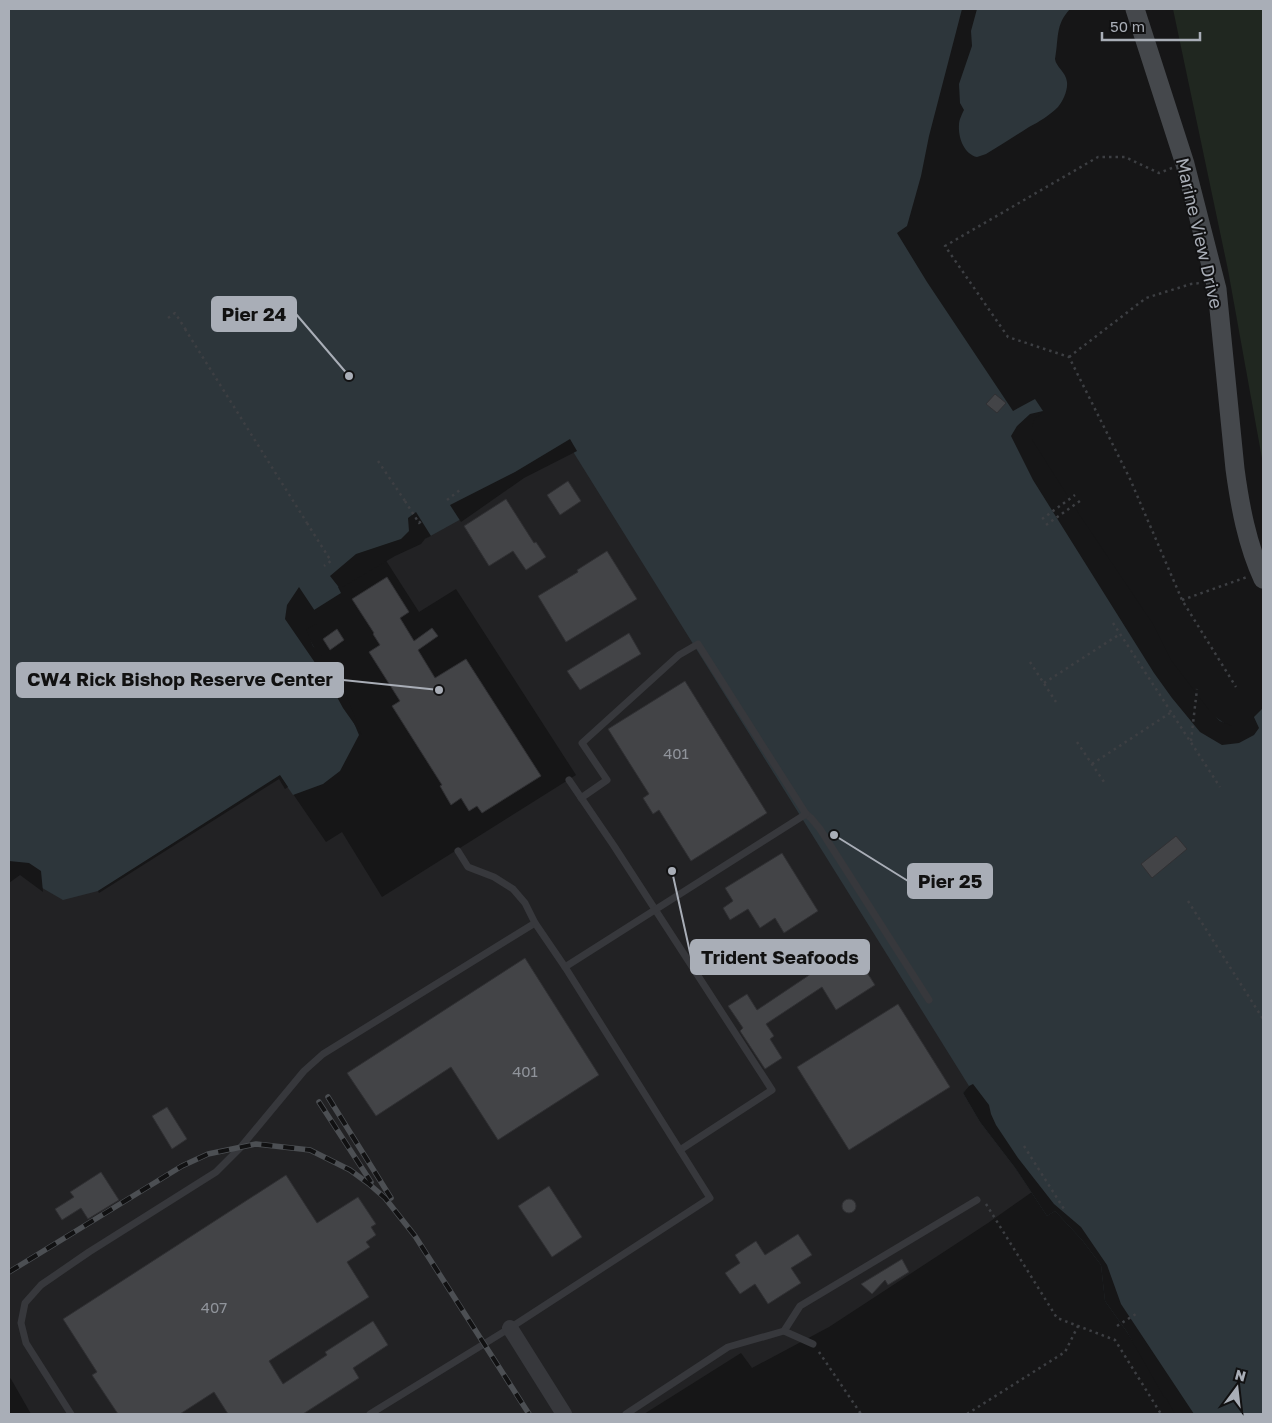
<svg xmlns="http://www.w3.org/2000/svg" width="1272" height="1423" font-family="'Golos Text',sans-serif">
<style>
.built{fill:#222224}
.green{fill:#202720}
.water{fill:#2d363b}
.pier{fill:#161617}
.building{fill:#434447;stroke:#303033}
.lines{fill:none;stroke-linecap:round;stroke-linejoin:round}
.path{stroke:#3d3f43;stroke-width:2.5;stroke-dasharray:2.5 4;stroke-linecap:butt}
.service{stroke:#37383c;stroke-width:7}
.tertiary{stroke:#37383c;stroke-width:16}
.secondary{stroke:#45484c;stroke-width:19}
.rail-casing{stroke:#4c4f53;stroke-width:5.5}
.rail{stroke:#111112;stroke-width:4;stroke-dasharray:11;stroke-linecap:butt}
.labels{text-anchor:middle;dominant-baseline:central;stroke-width:4;stroke-linejoin:round;paint-order:stroke}
.number-label{font-size:15px;fill:#90949b}
.street-label{font-size:18px;fill:#a9aeb7;stroke:#111112}
.leader{fill:none;stroke:#a9aeb7;stroke-width:2}
.callout-dot{fill:#a9aeb7;stroke:#111112;stroke-width:2}
.callout{fill:#a9aeb7;stroke:#a9aeb7;stroke-width:2}
.callout-label{font-size:19px;text-anchor:middle;font-weight:bold;fill:#111}
</style>
<rect width="100%" height="100%" fill="#161617"/>
<path class="built" d="M 572,450 L 711,603 L 1016,1169 L 1032,1192 L 988,1223 L 829,1327 L 752,1368 L 741,1353 L 644,1414 L 29,1414 L 9,1380 L 9,880 L 20,872 L 280,775 L 326,842 L 342,832 L 382,897 L 576,775 L 456,589 L 419,612 L 385,559 L 523,476 Z"/>
<path class="green" d="M 1173,9 L 1263,9 L 1263,464 L 1228,270 Z"/>
<g class="water">
<path d="M 9,9 L 962,9 L 929,136 L 921,176 L 907,226 L 897,233 L 927,282 L 1013,411 L 1035,399 L 1043,411 L 1033,417 L 1029,439 L 1169,662 L 1207,711 L 1231,728 L 1243,728 L 1263,708 L 1263,1414 L 1178,1414 L 1127,1332 L 1105,1301 L 1101,1265 L 1082,1240 L 1055,1211 L 1047,1216 L 1016,1169 L 980,1122 L 963,1093 L 969,1086 L 572,450 L 523,476 L 463,518 L 425,539 L 394,554 L 338,587 L 341,593 L 314,610 L 315,623 L 303,627 L 351,716 L 359,735 L 340,771 L 323,784 L 293,795 L 280,776 L 98,891 L 63,900 L 44,889 L 20,872 L 9,880 Z"/>
<path d="M 977,9 L 1070,9 C 1055,25 1059,38 1055,59 C 1056,67 1066,72 1067,82 C 1068,90 1063,101 1058,107 C 1050,115 1039,122 1029,127 C 1015,136 1001,145 986,154 L 977,157 C 964,154 958,137 959,125 C 959,120 962,114 964,110 L 960,103 L 959,84 L 972,46 L 971,31 Z"/>
</g>
<g class="pier">
<path d="M 1043,411 L 1040,415 L 1035,418 L 1031,429 L 1031,438 L 1081,517 L 1153,624 L 1171,660 L 1209,710 L 1220,721 L 1232,726 L 1242,726 L 1253,715 L 1259,728 L 1254,735 L 1239,743 L 1222,745 L 1200,732 L 1172,698 L 1154,673 L 1033,480 L 1011,436 L 1017,426 L 1030,414 Z"/>
<path d="M 570,439 L 577,451 L 524,478 L 461,522 L 450,505 L 515,472 Z"/>
<path d="M 416,512 L 431,536 L 425,539 L 421,544 L 395,556 L 341,588 L 341,590 L 330,576 L 356,554 L 401,539 L 409,531 L 408,518 Z"/>
<path d="M 299,587 L 317,614 L 317,624 L 306,629 L 313,646 L 338,674 L 362,735 L 343,708 L 331,686 L 285,619 L 287,605 Z"/>
<path d="M 280,775 L 288,787 L 285,789 L 279,779 L 99,893 L 98,891 Z"/>
<path d="M 9,861 L 29,863 L 41,871 L 43,892 L 20,875 L 9,883 Z"/>
<path d="M 973,1084 L 989,1105 L 991,1114 L 996,1125 L 1018,1158 L 1054,1204 L 1081,1227 L 1107,1265 L 1121,1304 L 1194,1414 L 1175,1414 L 1166,1398 L 1164,1397 L 1127,1332 L 1105,1301 L 1101,1265 L 1082,1240 L 1055,1211 L 1047,1216 L 1016,1169 L 980,1122 L 963,1093 L 969,1086 Z"/>
<path d="M 9,1377 L 11,1379 L 31,1414 L 9,1414 Z"/>
</g>
<g class="building">
<path d="M 995,394 L 1006,403 L 997,413 L 986,404 Z"/>
<path d="M 568,481 L 581,501 L 560,515 L 547,495 Z"/>
<path d="M 506,499 L 534,543 L 536,542 L 546,557 L 526,570 L 513,551 L 489,566 L 464,526 Z"/>
<path d="M 607,551 L 637,599 L 566,642 L 538,596 L 578,572 L 577,570 Z"/>
<path d="M 387,577 L 409,612 L 400,618 L 414,641 L 432,628 L 438,636 L 418,650 L 435,678 L 466,659 L 541,776 L 482,813 L 477,806 L 469,811 L 461,798 L 451,805 L 440,786 L 442,785 L 392,706 L 400,701 L 369,652 L 380,645 L 373,634 L 374,633 L 352,599 Z"/>
<path d="M 337,629 L 344,640 L 330,650 L 323,639 Z"/>
<path d="M 629,633 L 641,654 L 580,690 L 567,671 Z"/>
<path d="M 685,681 L 767,813 L 691,861 L 659,810 L 653,814 L 643,798 L 649,794 L 608,729 Z"/>
<path d="M 1176,836 L 1187,849 L 1152,878 L 1141,864 Z"/>
<path d="M 782,853 L 818,911 L 784,933 L 775,918 L 760,928 L 748,909 L 730,920 L 723,908 L 733,901 L 725,888 Z"/>
<path d="M 851,947 L 875,985 L 836,1010 L 822,987 L 766,1024 L 774,1036 L 770,1039 L 782,1058 L 765,1069 L 740,1031 L 743,1028 L 728,1006 L 747,994 L 757,1010 Z"/>
<path d="M 525,958 L 599,1075 L 498,1140 L 451,1067 L 376,1116 L 347,1073 Z"/>
<path d="M 898,1004 L 950,1087 L 849,1150 L 797,1067 Z"/>
<path d="M 167,1107 L 187,1139 L 172,1149 L 152,1116 Z"/>
<path d="M 101,1172 L 119,1200 L 88,1219 L 81,1208 L 62,1220 L 55,1209 L 74,1197 L 70,1192 Z"/>
<path d="M 286,1175 L 317,1223 L 358,1197 L 376,1224 L 371,1227 L 376,1235 L 366,1242 L 370,1247 L 347,1262 L 369,1297 L 269,1361 L 283,1384 L 327,1355 L 325,1352 L 373,1321 L 388,1345 L 353,1368 L 359,1378 L 303,1414 L 228,1414 L 214,1392 L 180,1414 L 118,1414 L 92,1375 L 97,1372 L 63,1319 Z"/>
<path d="M 549,1186 L 582,1237 L 552,1257 L 518,1206 Z"/>
<circle cx="849" cy="1206" r="7"/>
<path d="M 798,1234 L 812,1255 L 791,1268 L 801,1283 L 768,1304 L 755,1284 L 740,1294 L 725,1273 L 740,1263 L 735,1255 L 756,1241 L 765,1255 Z"/>
<path d="M 902,1259 L 909,1272 L 888,1285 L 885,1280 L 872,1294 L 861,1284 Z"/>
</g>
<g class="lines">
<g class="path">
<path d="M 1172,168 L 1159,173 L 1125,157 L 1098,157 L 945,246 L 1008,337 L 1069,357 L 1130,479 L 1182,600 L 1236,687"/>
<path d="M 168,318 L 175,313 L 186,330"/>
<path d="M 185,329 L 307,523"/>
<path d="M 1069,357 L 1146,298 L 1191,284 L 1200,283"/>
<path d="M 378,461 L 405,501"/>
<path d="M 447,500 L 461,489"/>
<path d="M 405,501 L 419,523 L 421,521"/>
<path d="M 1042,519 L 1075,495"/>
<path d="M 307,523 L 331,561 L 324,566"/>
<path d="M 1046,525 L 1080,501"/>
<path d="M 1182,600 L 1247,577"/>
<path d="M 1113,623 L 1220,787"/>
<path d="M 1030,662 L 1056,702"/>
<path d="M 1044,683 L 1120,634"/>
<path d="M 1191,741 L 1197,689"/>
<path d="M 1077,742 L 1104,782"/>
<path d="M 1092,764 L 1170,713"/>
<path d="M 1188,901 L 1263,1019"/>
<path d="M 1024,1146 L 1064,1209"/>
<path d="M 986,1204 L 1057,1318 L 1115,1340 L 1161,1414"/>
<path d="M 1117,1326 L 1139,1312"/>
<path d="M 819,1352 L 861,1414"/>
<path d="M 967,1414 L 1065,1352 L 1078,1326"/>
</g>
<g class="service">
<path d="M 569,780 L 614,846 L 772,1090 L 680,1150"/>
<path d="M 806,814 L 811,818 L 820,829 L 929,1000"/>
<path d="M 565,967 L 806,814 L 698,644 L 679,655 L 582,743 L 607,780 L 581,798"/>
<path d="M 784,1331 L 800,1306 L 977,1200"/>
<path d="M 71,1414 L 26,1343 L 21,1323 L 25,1303 L 41,1285 L 89,1252 L 216,1172 L 240,1148 L 304,1071 L 323,1054 L 535,923"/>
<path d="M 370,1414 L 510,1328 L 710,1198 L 565,967 L 535,923 L 525,903 L 513,889 L 494,877 L 468,867 L 458,851"/>
<path d="M 626,1414 L 728,1347 L 784,1331 L 813,1344"/>
</g>
<path class="tertiary" d="M 510,1328 L 564,1414"/>
<path class="secondary" d="M 1135,9 L 1185,164 L 1217,289 L 1235,469 C 1240,506 1247,544 1263,579"/>
<defs>
<g id="rail">
<path d="M 328,1097 L 391,1198"/>
<path d="M 319,1102 L 371,1182"/>
<path d="M 9,1272 L 182,1166 L 208,1154 L 256,1144 L 310,1150 L 350,1170 L 369,1184 L 385,1198 L 415,1236 L 529,1414"/>
</g>
</defs>
<use href="#rail" class="rail-casing"/>
<use href="#rail" class="rail"/>
</g>
<g class="labels">
<g class="number-label">
<text x="676" y="753">401</text>
<text x="525" y="1071">401</text>
<text x="214" y="1307">407</text>
</g>
<g class="street-label">
<text transform="translate(1200 233) rotate(77)">Marine View Drive</text>
</g>
</g>
<path class="leader" d="M349 376L296 314M439 690L343 680M834 835L908 881M672 871L691 957"/>
<g class="callout-dot">
<circle cx="349" cy="376" r="5"/>
<circle cx="439" cy="690" r="5"/>
<circle cx="834" cy="835" r="5"/>
<circle cx="672" cy="871" r="5"/>
</g>
<g class="callout">
<rect x="212" y="297" width="84" height="34" rx="5"/>
<rect x="17" y="663" width="326" height="34" rx="5"/>
<rect x="908" y="864" width="84" height="34" rx="5"/>
<rect x="691" y="940" width="178" height="34" rx="5"/>
</g>
<g class="callout-label">
<text x="254" y="321">Pier 24</text>
<text x="180" y="686">CW4 Rick Bishop Reserve Center</text>
<text x="950" y="888">Pier 25</text>
<text x="780" y="964">Trident Seafoods</text>
</g>
<rect width="1272" height="1423" fill="none" stroke="#a9aeb7" stroke-width="20"/>
<g transform="translate(1237 1388) rotate(15)" stroke="#111112" stroke-width="4" paint-order="stroke">
<path d="M0-4L9 19L0 12L-9 19Z" fill="#a9aeb7"/>
<text y="-8" font-size="14" font-weight="bold" text-anchor="middle" fill="#a9aeb7">N</text>
</g>
<path d="M1102 32v8h98v-8" fill="none" stroke="#a9aeb7" stroke-width="2.5"/>
<text x="1110" y="32" font-size="15" fill="#a9aeb7" stroke="#111112" stroke-width="4" paint-order="stroke">50 m</text>
</svg>
